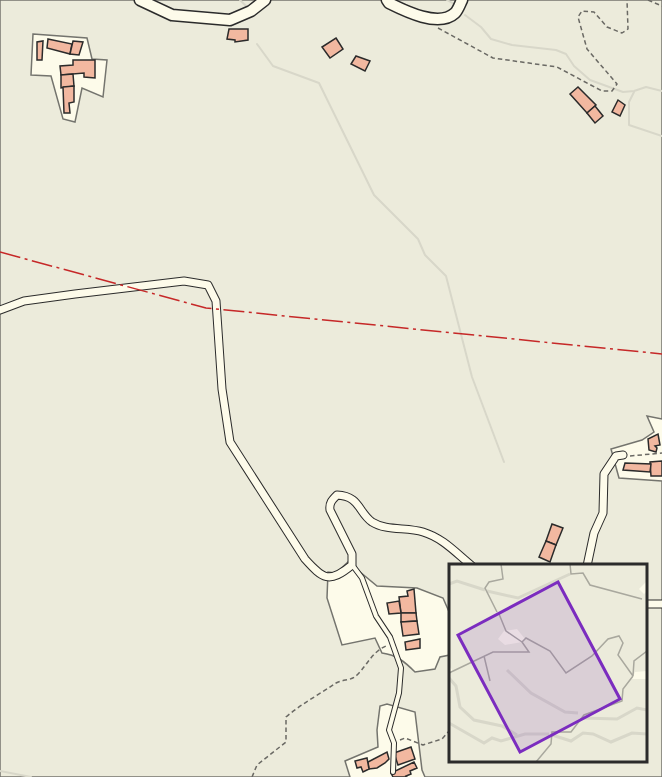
<svg xmlns="http://www.w3.org/2000/svg" width="662" height="777" font-family="'Noto Sans',sans-serif">
<style>
.green{fill:#ecebdb;stroke:#74746e;stroke-width:1.5;fill-rule:evenodd}
.lines{fill:none;stroke-linecap:round;stroke-linejoin:round}
.stream{stroke:#d8d7c9;stroke-width:2}
.building{fill:#f2b8a0;stroke:#2b2b2b;stroke-width:1.5}
.lane-casing{stroke:#2b2b2b;stroke-width:6}
.street-casing{stroke:#2b2b2b;stroke-width:9}
.secondary-casing{stroke:#2b2b2b;stroke-width:13}
.path{stroke:#6a6964;stroke-width:1.5;stroke-dasharray:4.5 3;stroke-linecap:butt}
.lane{stroke:#fdfbea;stroke-width:4}
.street{stroke:#fdfbea;stroke-width:7}
.secondary{stroke:#fdfbea;stroke-width:10}
.power{stroke:#c62828;stroke-width:1.5;stroke-dasharray:21 4.5 3 4.5;stroke-linecap:butt}
.inset-river{fill:none;stroke:#d8d7c9;stroke-width:3}
.inset-road{fill:none;stroke:#a9a89e;stroke-width:1.5}
.view{fill:#7b2cbf;fill-opacity:0.15;stroke:#7b2cbf;stroke-width:3}
.inset-edge{fill:none;stroke:#2b2b2b;stroke-width:3}
</style>
<rect width="100%" height="100%" fill="#fdfbea"/>
<path class="green" d="M 0,0 L 662,0 L 662,419 L 647,416 L 654,432 L 642,440 L 611,449 L 619,478 L 662,481 L 662,777 L 425,777 L 422,770 L 415,712 L 387,704 L 380,706 L 377,730 L 378,747 L 345,761 L 350,777 L 0,777 ZM 33,34 L 87,38 L 92,59 L 107,60 L 103,97 L 82,88 L 75,122 L 63,119 L 51,76 L 31,75 ZM 348,562 L 377,586 L 417,588 L 443,598 L 450,614 L 450,566 L 646,566 L 646,760 L 450,760 L 450,655 L 440,657 L 435,669 L 415,672 C 405,662 397,655 382,653 L 375,638 L 342,645 L 327,598 L 328,572 L 336,573 Z"/>
<g class="lines">
<g class="stream">
<path d="M 240,0 L 248,8"/>
<path d="M 447,0 L 454,4"/>
<path d="M 465,15 L 481,27 L 491,39 L 512,45 L 556,50 L 566,54 L 574,66 L 590,80 L 623,92 L 634,91 L 646,87 L 662,91"/>
<path d="M 257,44 L 273,66 L 319,83 L 374,195 L 418,239 L 425,255 L 446,276 L 472,377 L 504,462"/>
<path d="M 634,92 L 629,102 L 629,125 L 662,136"/>
<path d="M 0,771 L 31,777"/>
</g>
</g>
<g class="building">
<path d="M 229,29 L 248,29 L 248,40 L 235,42 L 235,40 L 227,39 Z"/>
<path d="M 336,38 L 343,49 L 330,58 L 322,47 Z"/>
<path d="M 48,39 L 72,44 L 70,54 L 47,48 Z"/>
<path d="M 43,41 L 42,60 L 37,60 L 37,42 Z"/>
<path d="M 73,41 L 83,42 L 79,55 L 70,54 Z"/>
<path d="M 356,56 L 370,61 L 365,71 L 351,64 Z"/>
<path d="M 73,60 L 95,60 L 95,78 L 84,77 L 84,73 L 61,75 L 60,66 L 73,65 Z"/>
<path d="M 73,74 L 74,86 L 61,88 L 61,75 Z"/>
<path d="M 74,86 L 74,102 L 69,103 L 70,113 L 64,113 L 63,87 Z"/>
<path d="M 578,87 L 596,105 L 587,113 L 570,94 Z"/>
<path d="M 618,100 L 625,105 L 620,116 L 612,112 Z"/>
<path d="M 595,106 L 603,116 L 595,123 L 587,113 Z"/>
<path d="M 658,434 L 660,445 L 655,446 L 657,448 L 656,452 L 649,450 L 648,439 Z"/>
<path d="M 662,461 L 662,476 L 651,476 L 650,462 Z"/>
<path d="M 625,463 L 651,464 L 650,472 L 623,470 Z"/>
<path d="M 552,524 L 563,528 L 556,545 L 546,541 Z"/>
<path d="M 546,541 L 556,545 L 550,562 L 539,557 Z"/>
<path d="M 414,589 L 416,613 L 401,613 L 399,597 L 408,596 L 407,591 Z"/>
<path d="M 399,601 L 401,613 L 389,614 L 387,603 Z"/>
<path d="M 401,613 L 416,613 L 417,621 L 401,622 Z"/>
<path d="M 417,621 L 419,634 L 403,636 L 401,622 Z"/>
<path d="M 420,639 L 420,648 L 406,650 L 405,642 Z"/>
<path d="M 411,747 L 415,759 L 398,765 L 394,753 Z"/>
<path d="M 387,752 L 389,759 L 385,763 L 377,768 L 369,769 L 368,762 Z"/>
<path d="M 367,758 L 369,769 L 363,772 L 361,767 L 357,768 L 355,761 Z"/>
<path d="M 414,762 L 417,768 L 410,771 L 411,774 L 406,776 L 407,777 L 393,777 L 391,773 Z"/>
</g>
<g class="lines">
<defs>
<path id="lane" d="M 353,566 L 362,578 L 376,616 L 390,637 L 401,668 L 399,693 L 389,730 L 394,743 L 393,772"/>
<g id="street">
<path d="M 0,310 L 24,301 L 75,294 L 184,281 L 208,285 L 216,301 L 222,389 L 230,442 L 305,559 C 323,579 329,584 352,565 L 352,554 L 330,510 C 329,503 332,500 337,495 C 360,496 358,512 372,522 C 386,531 407,527 423,532 C 443,538 456,553 472,566"/>
<path d="M 587,566 L 594,533 L 603,513 L 604,474 L 616,456 L 623,455"/>
<path d="M 646,604 L 662,604"/>
</g>
<g id="secondary">
<path d="M 140,0 L 172,15 L 230,20 L 251,11 L 265,0"/>
<path d="M 387,0 L 389,3 C 405,11 439,28 455,13 C 458,10 460,4 462,0"/>
</g>
</defs>
<use href="#lane" class="lane-casing"/>
<use href="#street" class="street-casing"/>
<use href="#secondary" class="secondary-casing"/>
<g class="path">
<path d="M 648,0 L 662,6"/>
<path d="M 438,28 L 493,58 L 557,67 L 602,91 L 612,91 L 617,84 L 587,49 L 578,17 L 582,11 L 594,12 L 607,27 L 622,33 L 628,29 L 627,0"/>
<path d="M 630,456 L 662,453"/>
<path d="M 400,740 L 405,738 L 423,745 L 442,739 L 450,730"/>
<path d="M 252,777 L 257,765 L 286,742 L 286,717 C 301,704 320,694 336,683 C 343,679 352,681 357,675 C 368,664 372,652 386,646"/>
</g>
<use href="#lane" class="lane"/>
<use href="#street" class="street"/>
<use href="#secondary" class="secondary"/>
<path class="power" d="M 0,252 L 206,308 L 662,354"/>
</g>
<g transform="translate(449 564)">
<rect width="198" height="198" fill="#fdfbea"/>
<path d="M 0,0 L 198,0 L 198,17 L 190,25 L 195,30 L 198,27 L 198,107 L 186,108 L 183,115 L 198,115 L 198,198 L 0,198 L 0,109 L 5,108 L 0,102 ZM 68,65 L 76,75 L 73,78 L 56,81 L 49,75 L 55,67 Z" fill="#ecebdb" fill-rule="evenodd"/>
<path class="inset-river" d="M 0,20 L 8,17 L 36,26M 38,27 L 69,34 L 121,10M 58,106 L 82,129 L 116,148 L 129,149M 0,114 L 7,122 L 11,143 L 25,156 L 53,162 L 68,171M 134,154 L 168,155 L 188,144 L 198,146M 0,159 L 35,179 L 43,174 L 52,177 L 76,170 L 100,170M 103,171 L 122,177 L 134,169 L 144,170 L 162,178 L 183,169 L 198,170"/>
<path class="inset-road" d="M 121,0 L 122,10 L 134,9 L 141,21 L 193,35M 48,48 L 36,24 L 40,18 L 54,15 L 52,0M 50,50 L 57,67 L 73,78M 35,92 L 41,117M 0,109 L 44,88 L 80,88 L 73,78 L 77,74 L 101,87 L 117,109 L 143,92 L 159,75 L 170,72 L 174,79 L 169,91 L 184,112M 184,112 L 185,97 L 198,87M 87,198 L 102,180 L 103,168 L 122,168 L 135,151 L 173,137 L 174,125 L 184,112"/>
<path class="view" d="M 109,18 L 171,135 L 71,188 L 9,71 Z"/>
<rect width="198" height="198" class="inset-edge"/>
</g>
</svg>
